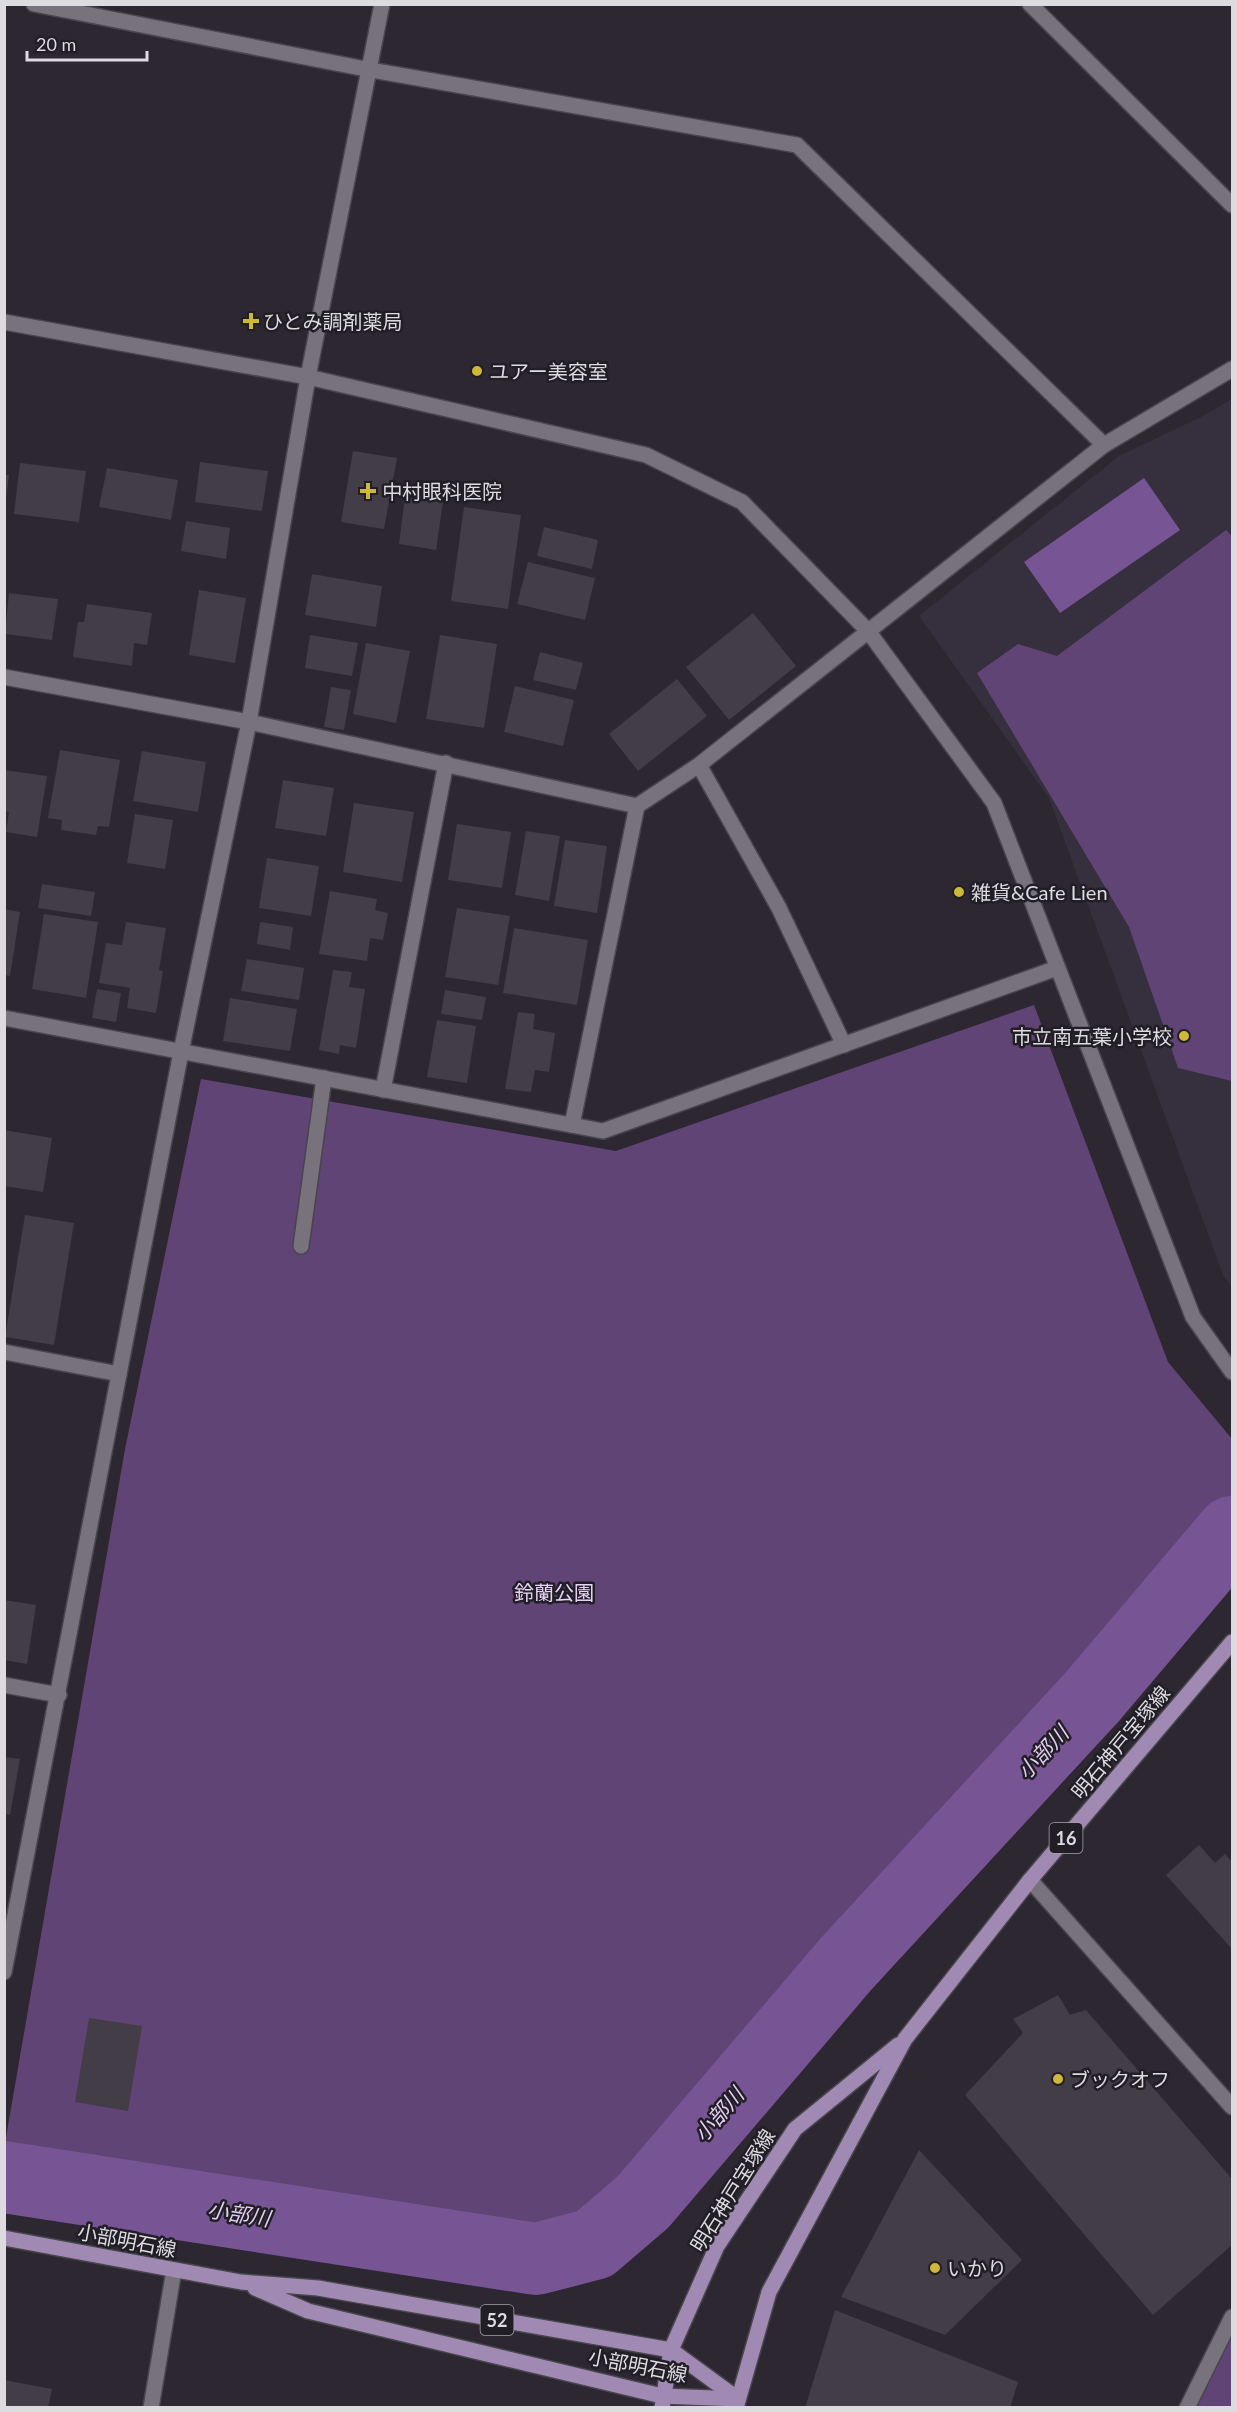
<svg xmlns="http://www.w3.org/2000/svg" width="1237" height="2412" font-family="Lato,'Noto Sans JP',sans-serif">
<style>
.built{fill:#362f3d}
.green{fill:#5f4475}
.water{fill:#775494}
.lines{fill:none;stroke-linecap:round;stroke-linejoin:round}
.river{stroke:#775494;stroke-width:72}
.building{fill:#423d46}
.street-casing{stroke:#48454c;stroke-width:18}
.secondary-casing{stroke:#48454c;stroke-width:18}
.primary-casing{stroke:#48454c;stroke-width:18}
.street{stroke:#77727c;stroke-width:15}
.secondary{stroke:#77727c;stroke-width:15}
.primary{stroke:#a08ab4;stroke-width:15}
.poi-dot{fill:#cfb837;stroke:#221e26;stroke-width:2}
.labels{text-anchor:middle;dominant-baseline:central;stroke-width:5;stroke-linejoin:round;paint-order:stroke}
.shield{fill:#221e26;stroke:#a5a2a8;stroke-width:1.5}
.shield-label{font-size:18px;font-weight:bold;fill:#dddae0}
.poi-label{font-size:20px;fill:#dddae0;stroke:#221e26;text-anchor:start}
.park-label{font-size:20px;fill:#e5d2f7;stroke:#221e26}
.street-label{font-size:20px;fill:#dddae0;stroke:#221e26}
.water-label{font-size:21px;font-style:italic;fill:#e1cef3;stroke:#221e26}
</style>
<rect width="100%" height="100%" fill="#2c2730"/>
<path class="built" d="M 1232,399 L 1232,1287 L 1223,1275 L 1049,798 L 919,616 L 1119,456 L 1203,416 Z"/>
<g class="green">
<path d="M 1226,530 L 1232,536 L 1232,1081 L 1178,1068 L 1129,927 L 977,673 L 1018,644 L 1057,656 Z"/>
<path d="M 1034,1005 L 1168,1362 L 1232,1439 L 1232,1496 L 1081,1684 L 821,1959 L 632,2190 L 587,2228 L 530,2240 L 5,2155 L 5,2143 L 125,1449 L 201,1079 L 616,1151 Z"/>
<path d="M 1232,2317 L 1232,2407 L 1187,2407 Z"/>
</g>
<path class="water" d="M 1144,478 L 1180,530 L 1060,613 L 1024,562 Z"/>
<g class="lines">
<path class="river" d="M 4,2177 L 536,2259 L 594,2244 L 643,2202 L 846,1964 L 1093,1696 L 1232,1532"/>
</g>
<g class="building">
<path d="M 353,451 L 397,458 L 384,529 L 341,522 Z"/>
<path d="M 200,462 L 268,471 L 262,511 L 195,502 Z"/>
<path d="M 20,463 L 86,471 L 79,522 L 14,514 Z"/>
<path d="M 107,468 L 178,480 L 171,520 L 99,507 Z"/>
<path d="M 4,475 L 9,475 L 6,499 L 4,499 Z"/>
<path d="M 405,497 L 443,502 L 436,550 L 399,544 Z"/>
<path d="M 464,507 L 521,515 L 508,609 L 451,601 Z"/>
<path d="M 186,521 L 230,528 L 226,559 L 181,551 Z"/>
<path d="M 544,527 L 598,540 L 592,569 L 537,556 Z"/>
<path d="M 528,562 L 595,578 L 585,620 L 517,604 Z"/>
<path d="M 312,574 L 382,586 L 376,627 L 305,615 Z"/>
<path d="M 199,590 L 246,598 L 235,663 L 189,655 Z"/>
<path d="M 9,593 L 58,599 L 52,640 L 5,634 Z"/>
<path d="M 87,604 L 152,613 L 147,645 L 134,643 L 132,666 L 73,657 L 78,622 L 84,622 Z"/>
<path d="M 753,613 L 796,666 L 729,720 L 686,667 Z"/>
<path d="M 310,635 L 358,643 L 352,676 L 305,668 Z"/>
<path d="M 440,635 L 497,644 L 484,728 L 426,719 Z"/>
<path d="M 366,643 L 410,651 L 396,723 L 353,714 Z"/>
<path d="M 540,652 L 583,663 L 576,690 L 533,680 Z"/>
<path d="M 677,679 L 707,716 L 638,771 L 609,734 Z"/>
<path d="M 515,686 L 574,700 L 563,746 L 504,732 Z"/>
<path d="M 331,687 L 351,690 L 344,730 L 324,727 Z"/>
<path d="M 60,750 L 120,760 L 109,827 L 98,826 L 96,835 L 61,830 L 62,820 L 48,818 Z"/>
<path d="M 142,751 L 206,762 L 198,812 L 133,801 Z"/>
<path d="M 4,770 L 47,776 L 37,837 L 6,832 L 9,812 L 4,811 Z"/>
<path d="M 283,780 L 334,788 L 326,836 L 275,828 Z"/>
<path d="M 354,803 L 414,812 L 402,882 L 343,872 Z"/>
<path d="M 135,814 L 173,820 L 165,869 L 127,863 Z"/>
<path d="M 457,824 L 511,832 L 502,888 L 448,880 Z"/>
<path d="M 526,831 L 560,836 L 549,901 L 515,895 Z"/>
<path d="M 565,840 L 607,846 L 597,913 L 554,906 Z"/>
<path d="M 267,858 L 319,866 L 311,916 L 259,908 Z"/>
<path d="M 42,884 L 95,892 L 91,916 L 38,908 Z"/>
<path d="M 330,891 L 377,899 L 375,910 L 388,913 L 383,940 L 370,938 L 367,961 L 319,954 Z"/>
<path d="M 457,908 L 510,916 L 498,985 L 445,977 Z"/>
<path d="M 4,909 L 20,912 L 10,976 L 4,975 Z"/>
<path d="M 44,914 L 98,922 L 86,998 L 32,989 Z"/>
<path d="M 126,922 L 166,928 L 159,970 L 163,971 L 156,1013 L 127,1008 L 130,988 L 99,983 L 106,943 L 122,945 Z"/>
<path d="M 260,922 L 293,927 L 290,950 L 257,944 Z"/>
<path d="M 514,928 L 588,940 L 577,1005 L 503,993 Z"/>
<path d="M 247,959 L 304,968 L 299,1000 L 241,991 Z"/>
<path d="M 333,970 L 352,972 L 349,987 L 365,989 L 356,1048 L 340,1045 L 339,1054 L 319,1050 Z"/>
<path d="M 97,989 L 121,993 L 116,1022 L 92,1018 Z"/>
<path d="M 445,990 L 486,997 L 482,1020 L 441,1014 Z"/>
<path d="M 230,998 L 297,1009 L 290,1051 L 223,1041 Z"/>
<path d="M 518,1012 L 535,1014 L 533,1029 L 555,1033 L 549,1072 L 535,1070 L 531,1092 L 505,1089 Z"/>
<path d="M 437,1020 L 476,1026 L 467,1083 L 427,1077 Z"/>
<path d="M 4,1130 L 52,1138 L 43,1192 L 4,1186 Z"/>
<path d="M 25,1215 L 74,1223 L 54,1345 L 5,1337 Z"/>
<path d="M 4,1600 L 36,1605 L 27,1664 L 4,1660 Z"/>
<path d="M 4,1757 L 20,1759 L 10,1815 L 4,1814 Z"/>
<path d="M 1199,1845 L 1215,1863 L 1225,1854 L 1232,1862 L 1232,1949 L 1166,1875 Z"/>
<path d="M 1058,1995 L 1070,2015 L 1086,2010 L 1232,2179 L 1232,2245 L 1153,2315 L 965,2095 L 1023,2033 L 1013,2019 Z"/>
<path d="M 89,2018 L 142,2026 L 128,2111 L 75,2102 Z"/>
<path d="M 919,2150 L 1022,2260 L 945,2335 L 841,2297 Z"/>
<path d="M 835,2310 L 1018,2382 L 1010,2408 L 805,2408 Z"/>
<path d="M 4,2380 L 52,2389 L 48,2408 L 4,2408 Z"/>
</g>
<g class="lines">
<defs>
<g id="street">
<path d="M 34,4 L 371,70 L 797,145 L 1104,445"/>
<path d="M 1030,4 L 1232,205"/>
<path d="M 4,677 L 249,722 L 637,806 L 699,765 L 1104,445 L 1232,369"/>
<path d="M 699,765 L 779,908 L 844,1045"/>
<path d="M 4,1018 L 603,1131 L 1057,968"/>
<path d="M 383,1090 L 446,763"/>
<path d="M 572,1125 L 637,806"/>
<path d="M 301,1246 L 324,1078"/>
<path d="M 4,1352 L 119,1374"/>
<path d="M 4,1685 L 59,1695"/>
<path d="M 1030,1880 L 1232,2107"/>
<path d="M 151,2408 L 174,2270"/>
<path d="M 1187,2408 L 1232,2317"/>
</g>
<g id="secondary">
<path d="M 4,322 L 308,377 L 646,455 L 742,502 L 868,631 L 994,803 L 1193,1317 L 1232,1372"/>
<path d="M 4,1972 L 181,1052 L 249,722 L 308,377 L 382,4"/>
</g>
<g id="primary">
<path d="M 4,2238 L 241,2282 L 318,2288 L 671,2350 L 738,2399"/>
<path d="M 255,2288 L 308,2311 L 662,2396 L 738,2399"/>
<path d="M 662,2408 L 671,2350 L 717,2246 L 795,2129 L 898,2045"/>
<path d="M 736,2408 L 769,2292 L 905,2039 L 1030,1880 L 1232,1642"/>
</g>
</defs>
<use href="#street" class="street-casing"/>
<use href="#secondary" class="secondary-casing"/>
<use href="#primary" class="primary-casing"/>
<use href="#street" class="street"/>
<use href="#secondary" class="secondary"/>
<use href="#primary" class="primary"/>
</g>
<g class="poi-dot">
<path d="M248 312h6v6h6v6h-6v6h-6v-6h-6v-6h6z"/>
<circle cx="477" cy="371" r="6"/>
<path d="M365 482h6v6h6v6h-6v6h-6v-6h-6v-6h6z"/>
<circle cx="959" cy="892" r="6"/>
<circle cx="1184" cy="1036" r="6"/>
<circle cx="1058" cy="2079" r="6"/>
<circle cx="935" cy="2268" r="6"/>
</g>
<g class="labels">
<g class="shield">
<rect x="1049.5" y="1823" width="33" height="30" rx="4.5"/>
<rect x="480.5" y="2305" width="33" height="30" rx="4.5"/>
</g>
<g class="shield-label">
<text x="1066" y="1838">16</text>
<text x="497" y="2320">52</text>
</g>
<g class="poi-label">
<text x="263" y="321">ひとみ調剤薬局</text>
<text x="489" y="371">ユアー美容室</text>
<text x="382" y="491">中村眼科医院</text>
<text x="971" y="892">雑貨&amp;Cafe Lien</text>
<text x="1172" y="1036" text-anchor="end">市立南五葉小学校</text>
<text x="1070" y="2079">ブックオフ</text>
<text x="947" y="2268">いかり</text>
</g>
<g class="park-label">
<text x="554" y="1592">鈴蘭公園</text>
</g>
<g class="street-label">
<text transform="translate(1120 1742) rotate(-50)">明石神戸宝塚線</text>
<text transform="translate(732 2190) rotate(-58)">明石神戸宝塚線</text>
<text transform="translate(127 2240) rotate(11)">小部明石線</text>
<text transform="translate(638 2365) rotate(11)">小部明石線</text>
</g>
<g class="water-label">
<text transform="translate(1042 1752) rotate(-47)">小部川</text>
<text transform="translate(718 2114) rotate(-49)">小部川</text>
<text transform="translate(239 2213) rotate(9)">小部川</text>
</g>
</g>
<rect width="1237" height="2412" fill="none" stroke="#dddae0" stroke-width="12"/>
<path d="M27 51v9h120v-9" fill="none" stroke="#dddae0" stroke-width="3"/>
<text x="36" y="51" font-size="18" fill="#dddae0" stroke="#221e26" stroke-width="4.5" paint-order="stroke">20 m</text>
</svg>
